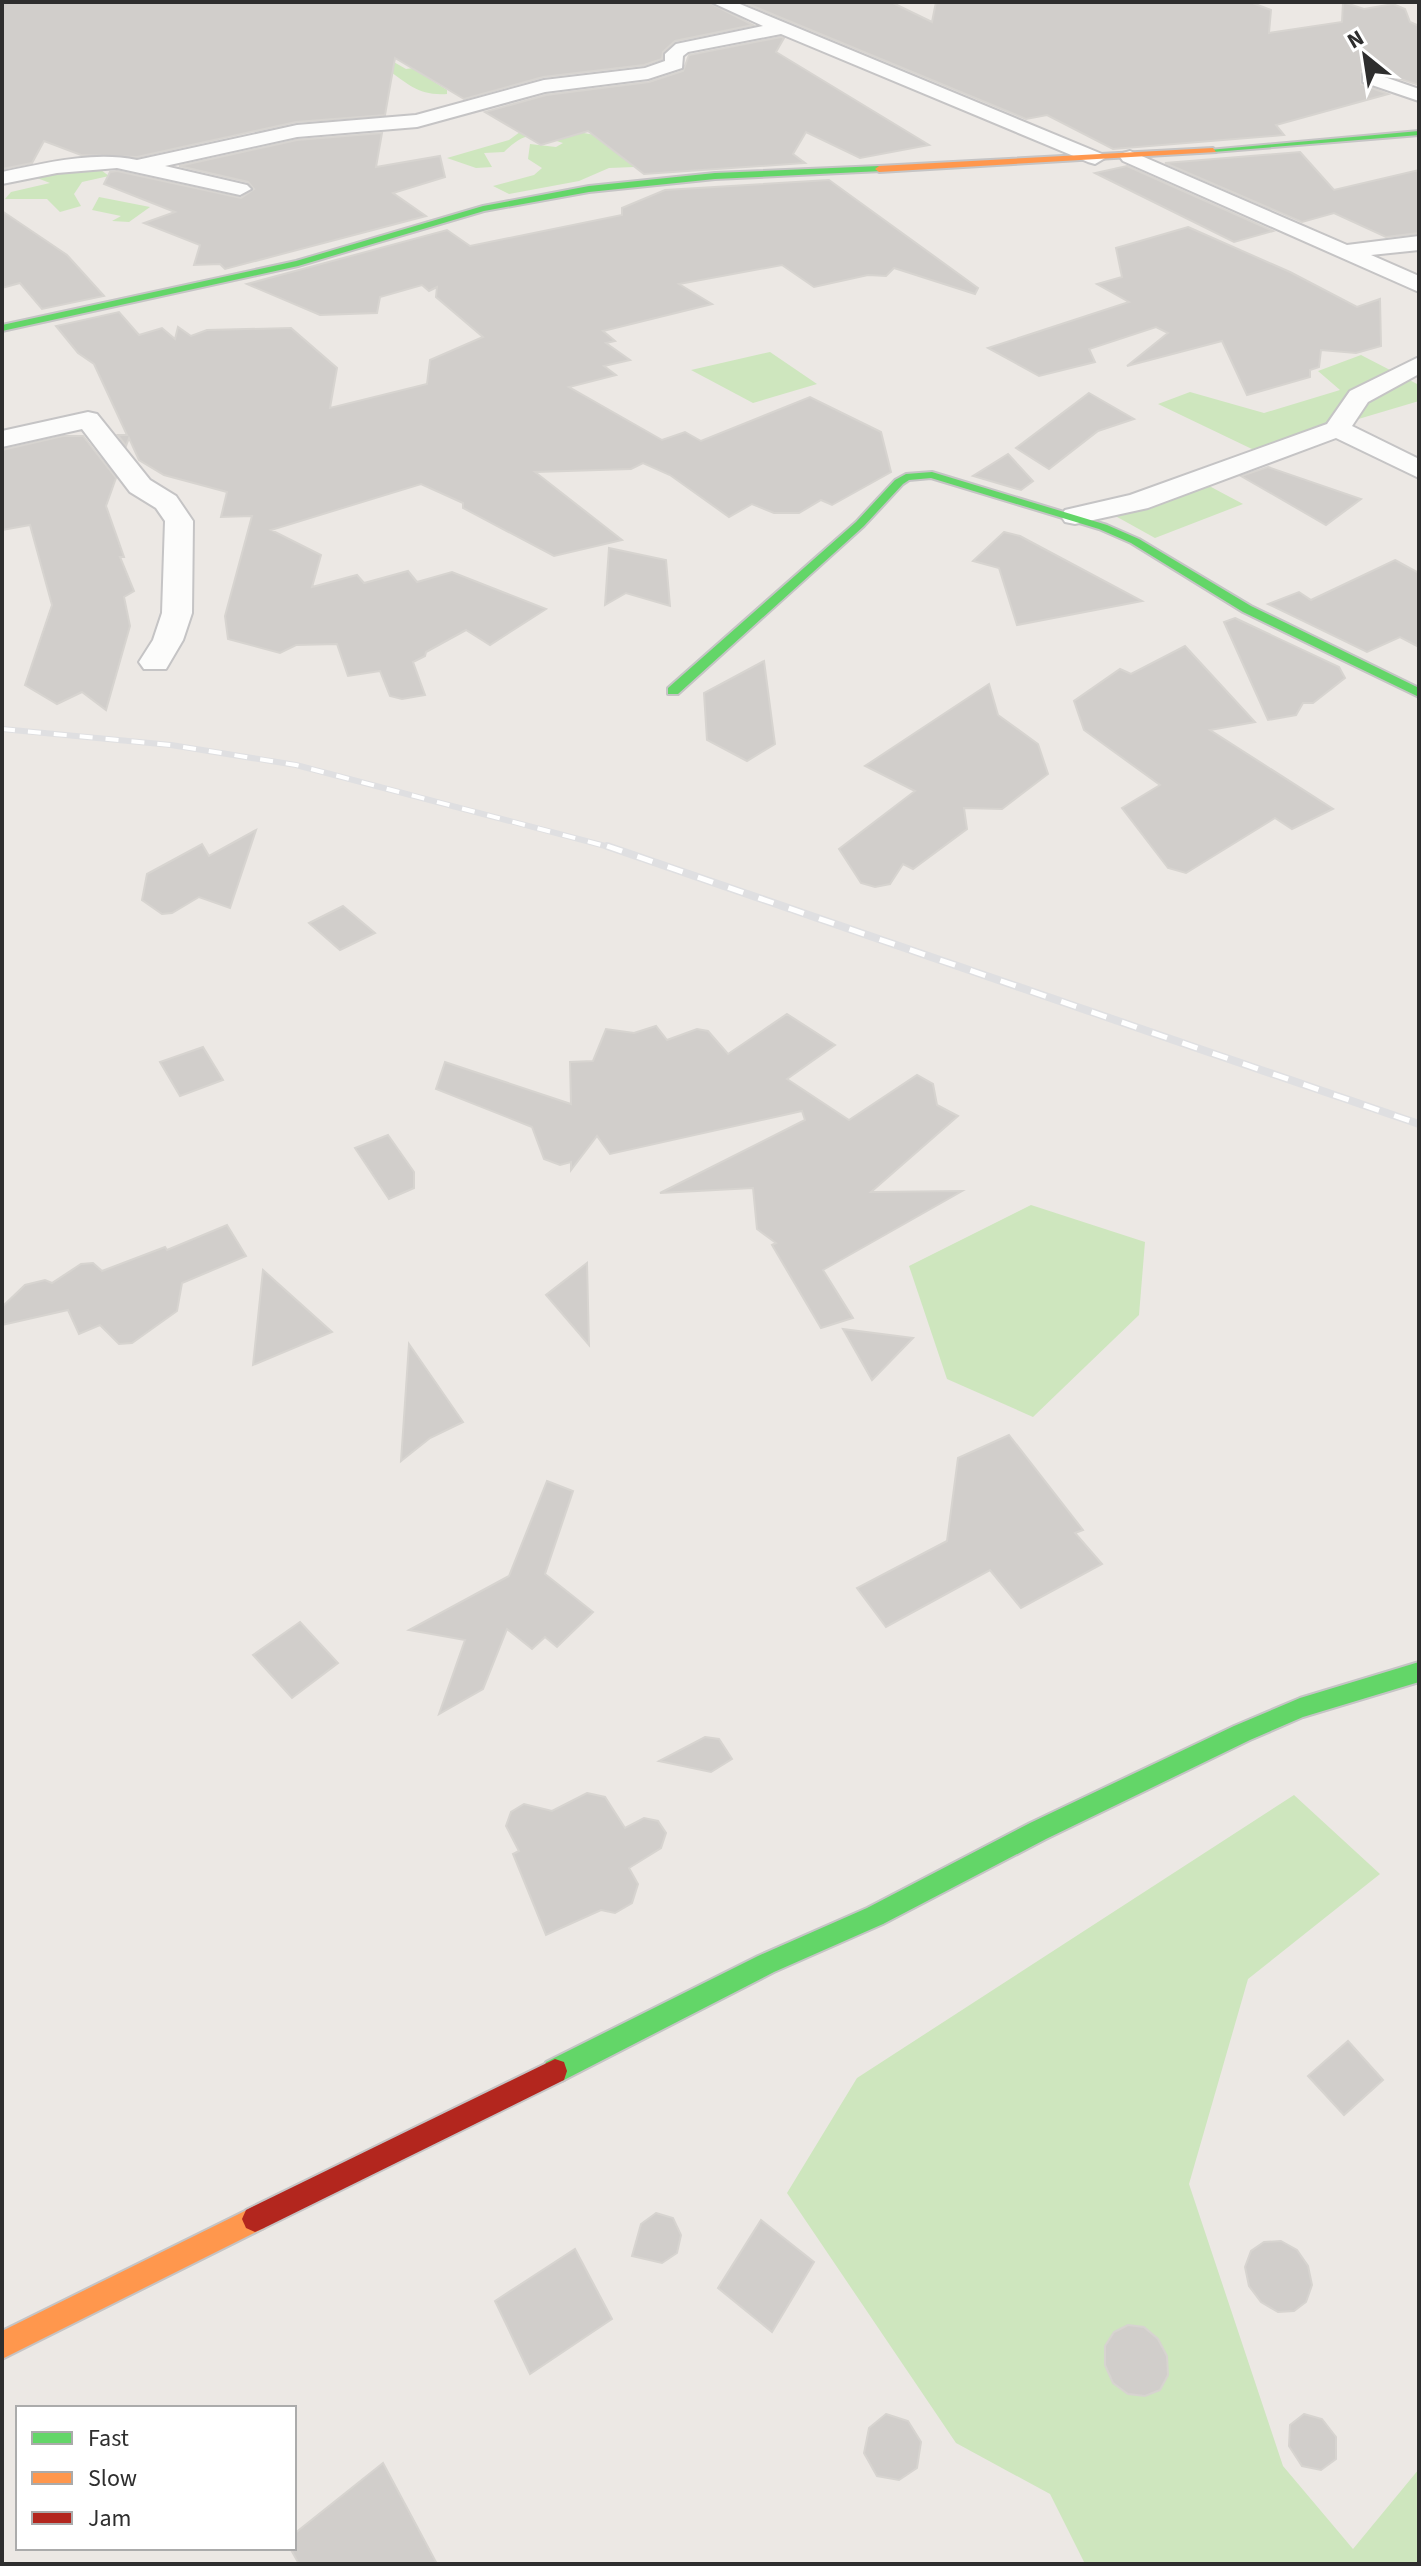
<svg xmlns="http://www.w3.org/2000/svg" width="1421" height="2566" font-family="'Source Sans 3',sans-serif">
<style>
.green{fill:#cee6be}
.building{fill:#d1cecb;stroke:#d7d4d0;stroke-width:2}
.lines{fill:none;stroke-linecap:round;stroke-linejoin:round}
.street-casing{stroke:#c5c4c5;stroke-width:4}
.fast-casing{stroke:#c5c4c5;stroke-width:4}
.slow-casing{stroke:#c5c4c5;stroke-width:4}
.jam-casing{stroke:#c5c4c5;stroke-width:4}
.street{fill:#fcfcfb;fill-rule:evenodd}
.fast{fill:#63d668;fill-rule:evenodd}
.slow{fill:#ff974d;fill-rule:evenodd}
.jam{fill:#b3261e;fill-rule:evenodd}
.rail-far1-casing{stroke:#dfdfe1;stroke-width:6}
.rail-casing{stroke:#dfdfe1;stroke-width:8}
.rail-far1{stroke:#fff;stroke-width:4;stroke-dasharray:13;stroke-linecap:butt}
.rail{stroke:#fff;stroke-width:5;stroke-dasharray:16;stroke-linecap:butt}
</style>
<rect width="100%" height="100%" fill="#ece8e4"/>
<g class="green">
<path d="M 392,61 L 406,69 L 421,67 L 431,80 L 447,90 L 447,94 C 419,96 408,84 388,70 Z"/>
<path d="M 531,124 L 613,138 L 659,166 L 609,168 L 579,181 L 509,194 L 493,186 L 534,175 L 542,168 L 528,159 L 530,144 L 556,147 L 563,143 C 534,134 527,130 504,152 L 484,153 L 492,167 L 476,168 L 447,158 L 509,140 Z"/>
<path d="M 94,165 L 109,176 L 82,182 L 74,194 L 81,206 L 60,212 L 47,199 L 5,199 L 11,192 L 50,183 L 37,178 L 58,167 Z"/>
<path d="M 99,197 L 150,207 L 129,222 L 112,221 L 121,216 L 92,210 Z"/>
<path d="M 770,352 L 817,384 L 753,403 L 691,370 Z"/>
<path d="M 1361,355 L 1419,385 L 1419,401 L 1254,450 L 1158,404 L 1190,392 L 1264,413 L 1340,390 L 1318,371 Z"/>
<path d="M 1196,479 L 1243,504 L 1155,538 L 1110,513 Z"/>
<path d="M 1031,1205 L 1145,1242 L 1139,1315 L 1033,1417 L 947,1379 L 909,1266 Z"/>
<path d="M 1294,1795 L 1380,1874 L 1248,1979 L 1189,2184 L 1283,2466 L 1353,2549 L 1419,2469 L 1419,2564 L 1085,2564 L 1050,2494 L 956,2443 L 787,2193 L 857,2078 Z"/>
</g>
<g class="building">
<path d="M 2,2 L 708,2 L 753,25 L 675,41 L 663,52 L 662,59 L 644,65 L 543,77 L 464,99 L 395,58 L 385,115 L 296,122 L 137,157 L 81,155 L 44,141 L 32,163 L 2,169 Z"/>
<path d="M 743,2 L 891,2 L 932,22 L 936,2 L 1250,2 L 1271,10 L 1269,33 L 1342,22 L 1343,2 L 1364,9 L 1393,4 L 1405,9 L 1410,22 L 1419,26 L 1419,85 L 1369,69 L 1361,72 L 1361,84 L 1388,94 L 1276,125 L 1284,135 L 1113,149 L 1047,115 L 1026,119 Z"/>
<path d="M 781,37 L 784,38 L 776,52 L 929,145 L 860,158 L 806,132 L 793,154 L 805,163 L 644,174 L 588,131 L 541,145 L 485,112 L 546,95 L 649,82 L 683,71 L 689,55 Z"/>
<path d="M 382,133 L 376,167 L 440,156 L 445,177 L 393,193 L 426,216 L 225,269 L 220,264 L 194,265 L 200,245 L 144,223 L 175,212 L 104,184 L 110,172 L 117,171 L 241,198 L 254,189 L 248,182 L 179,166 L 297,140 Z"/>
<path d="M 1300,152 L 1334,190 L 1419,170 L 1419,233 L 1386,237 L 1334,213 L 1302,222 L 1165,163 Z"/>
<path d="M 1127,166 L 1273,231 L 1234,242 L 1095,173 Z"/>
<path d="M 829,180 L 978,288 L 975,294 L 894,268 L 886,276 L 868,275 L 814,287 L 782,265 L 679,284 L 712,304 L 603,331 L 615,341 L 606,343 L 630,360 L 604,366 L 616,375 L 569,387 L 662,440 L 685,432 L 701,441 L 810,397 L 881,432 L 891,472 L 832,505 L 821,500 L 799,513 L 774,513 L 752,504 L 729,517 L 670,475 L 643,463 L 631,469 L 535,472 L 622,540 L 554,556 L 463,508 L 463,503 L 421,484 L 271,530 L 321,555 L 312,587 L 357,575 L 364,583 L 408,571 L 417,582 L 452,572 L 546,609 L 490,645 L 466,630 L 426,652 L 425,656 L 413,662 L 425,695 L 402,699 L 390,696 L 380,671 L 348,676 L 337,644 L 296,645 L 280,653 L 228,639 L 225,616 L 252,516 L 221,517 L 227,492 L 164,475 L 139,460 L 129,438 L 126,446 L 118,435 L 127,435 L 94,364 L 78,353 L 56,326 L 119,312 L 139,335 L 162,328 L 175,339 L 178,327 L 191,336 L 207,330 L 291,328 L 337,368 L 330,408 L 427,384 L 430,360 L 483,337 L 436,297 L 437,287 L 429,291 L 422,285 L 380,297 L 377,313 L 320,315 L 247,284 L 447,230 L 470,246 L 622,215 L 622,208 L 665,190 Z"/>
<path d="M 2,211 L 67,255 L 104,296 L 42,309 L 20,283 L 2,288 Z"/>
<path d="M 1188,227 L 1290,272 L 1357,307 L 1380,299 L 1381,346 L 1356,353 L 1321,350 L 1319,367 L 1310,370 L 1310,377 L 1247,395 L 1222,341 L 1127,366 L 1168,333 L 1156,327 L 1089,349 L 1095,362 L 1039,376 L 988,348 L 1129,302 L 1097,284 L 1122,277 L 1116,248 Z"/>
<path d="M 1089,393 L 1134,419 L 1098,431 L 1049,469 L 1016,448 Z"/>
<path d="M 63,436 L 83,436 L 116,478 L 106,506 L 124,557 L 120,557 L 134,591 L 124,597 L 130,626 L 106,710 L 82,692 L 57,704 L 25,685 L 52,605 L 30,525 L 2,530 L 2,450 Z"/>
<path d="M 1008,454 L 1033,481 L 1021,490 L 973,476 Z"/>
<path d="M 1268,467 L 1361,499 L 1326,525 L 1241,476 Z"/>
<path d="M 1004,532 L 1020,536 L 1142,601 L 1017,625 L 999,568 L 973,561 Z"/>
<path d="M 609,548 L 666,560 L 670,606 L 626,593 L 605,605 Z"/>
<path d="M 1395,560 L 1419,573 L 1419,647 L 1400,637 L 1367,652 L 1268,604 L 1299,592 L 1311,600 Z"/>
<path d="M 1235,618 L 1339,667 L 1345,678 L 1313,703 L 1303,703 L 1296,715 L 1268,720 L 1224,622 Z"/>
<path d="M 1185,646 L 1255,722 L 1210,730 L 1333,809 L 1292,829 L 1275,818 L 1186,873 L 1168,868 L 1122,808 L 1160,785 L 1084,730 L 1074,701 L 1120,669 L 1131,674 Z"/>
<path d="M 764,661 L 775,744 L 747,761 L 707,740 L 704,693 Z"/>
<path d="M 989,684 L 998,715 L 1038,744 L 1048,774 L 1002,809 L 964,808 L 967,829 L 913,869 L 903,864 L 890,884 L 875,887 L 861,883 L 839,849 L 915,791 L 865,766 Z"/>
<path d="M 256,830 L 230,908 L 199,897 L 172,913 L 162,914 L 142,900 L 147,874 L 202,844 L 209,856 Z"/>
<path d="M 343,906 L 375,933 L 340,950 L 309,923 Z"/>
<path d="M 787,1014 L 835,1045 L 787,1079 L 849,1120 L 917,1075 L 933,1084 L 937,1105 L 958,1116 L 871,1192 L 962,1191 L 823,1270 L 853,1318 L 821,1328 L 772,1245 L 776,1243 L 757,1229 L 753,1188 L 660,1193 L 805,1120 L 802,1111 L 610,1154 L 597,1136 L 571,1170 L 571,1162 L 560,1165 L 544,1159 L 532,1127 L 436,1089 L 445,1062 L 571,1104 L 570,1062 L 593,1061 L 606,1029 L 634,1033 L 656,1026 L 667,1040 L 697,1029 L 708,1031 L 728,1054 Z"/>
<path d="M 203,1047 L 223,1080 L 180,1096 L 160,1062 Z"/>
<path d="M 388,1135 L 414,1172 L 414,1188 L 389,1199 L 355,1148 Z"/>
<path d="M 227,1225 L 246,1256 L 182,1283 L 177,1311 L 132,1343 L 119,1344 L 100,1325 L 79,1334 L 68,1310 L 2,1325 L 2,1307 L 25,1285 L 45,1280 L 52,1283 L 81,1264 L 93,1263 L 102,1271 L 165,1247 L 167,1250 Z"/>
<path d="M 587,1263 L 589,1345 L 546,1295 Z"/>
<path d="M 263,1270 L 332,1332 L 253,1365 Z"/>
<path d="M 843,1329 L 913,1338 L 872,1380 Z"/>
<path d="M 409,1344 L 463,1422 L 430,1438 L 401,1461 Z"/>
<path d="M 1009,1435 L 1083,1530 L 1075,1533 L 1102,1564 L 1021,1608 L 990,1570 L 886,1627 L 857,1588 L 947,1541 L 958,1458 Z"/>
<path d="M 547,1481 L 573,1491 L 545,1574 L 593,1612 L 557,1647 L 545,1637 L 532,1649 L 507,1629 L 483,1689 L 439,1714 L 465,1640 L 409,1630 L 509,1576 Z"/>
<path d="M 300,1622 L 338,1663 L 292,1698 L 253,1655 Z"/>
<path d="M 705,1737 L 719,1739 L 732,1759 L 711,1772 L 659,1761 Z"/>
<path d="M 587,1793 L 605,1797 L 625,1828 L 644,1818 L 658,1821 L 666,1833 L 661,1848 L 629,1868 L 638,1884 L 632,1903 L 615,1913 L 601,1910 L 546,1935 L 513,1854 L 519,1851 L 506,1826 L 511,1812 L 524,1804 L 552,1811 Z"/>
<path d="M 1348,2041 L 1383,2080 L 1344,2115 L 1308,2076 Z"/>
<path d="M 656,2213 L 673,2218 L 681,2235 L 677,2253 L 662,2263 L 632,2256 L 641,2224 Z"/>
<path d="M 761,2220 L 814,2262 L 772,2332 L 718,2288 Z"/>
<path d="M 1281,2241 L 1297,2250 L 1308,2266 L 1312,2285 L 1306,2302 L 1294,2311 L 1278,2312 L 1261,2302 L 1249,2286 L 1245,2267 L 1251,2251 L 1264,2242 Z"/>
<path d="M 575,2249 L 612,2319 L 530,2374 L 495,2301 Z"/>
<path d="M 1128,2325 L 1144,2327 L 1158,2339 L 1167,2356 L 1168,2375 L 1160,2390 L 1145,2396 L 1128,2394 L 1113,2383 L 1105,2365 L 1105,2346 L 1114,2332 Z"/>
<path d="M 886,2414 L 908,2421 L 921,2442 L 917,2468 L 899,2480 L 877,2476 L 864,2453 L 869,2428 Z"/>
<path d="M 1304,2414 L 1322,2419 L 1336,2437 L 1336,2459 L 1321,2470 L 1302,2466 L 1289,2446 L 1290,2425 Z"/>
<path d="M 383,2463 L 437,2564 L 299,2564 L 290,2548 L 294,2548 L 294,2534 Z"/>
</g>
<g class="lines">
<defs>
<g id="street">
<path d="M 711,2 L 735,2 L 1102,154 L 1105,158 L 1095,164 L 1088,162 L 781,34 L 688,52 L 683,56 L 682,68 L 648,79 L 545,92 L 417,127 L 297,137 L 165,166 L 247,185 L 251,189 L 240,195 L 117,168 L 57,173 L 2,184 L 2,172 C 46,163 93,151 137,160 L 297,125 L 416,115 L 544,80 L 645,68 L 665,61 L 665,54 L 676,44 L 763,26 Z"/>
<path d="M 1370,72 L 1419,89 L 1419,101 L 1363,82 L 1363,74 Z"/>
<path d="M 1130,151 L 1347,245 L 1419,236 L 1419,250 L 1371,255 L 1419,276 L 1419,292 L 1123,161 L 1120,157 L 1123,153 Z"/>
<path d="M 1419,357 L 1419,374 L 1368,402 L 1352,426 L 1419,459 L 1419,478 L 1336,438 L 1148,508 L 1075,524 L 1065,522 L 1061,516 L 1065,510 L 1130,495 L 1327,424 L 1350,391 Z"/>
<path d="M 88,412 L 97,414 L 150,480 L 176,496 L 193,521 L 192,613 L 183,640 L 166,669 L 144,669 L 139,662 L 153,640 L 162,613 L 165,521 L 156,508 L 130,492 L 82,429 L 2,447 L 2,431 Z"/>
</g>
<g id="fast">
<path d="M 1419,131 L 1419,135 L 1213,152 L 1209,150 Z"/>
<path d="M 879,166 L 882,171 L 715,179 L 589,192 L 484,211 L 298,266 L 2,331 L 2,325 L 296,261 L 483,206 L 589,186 L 715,173 Z"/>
<path d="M 932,472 L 1107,525 L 1139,539 L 1251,606 L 1419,688 L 1419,697 L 1243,612 L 1131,543 L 1099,529 L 931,478 L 909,480 L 903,484 L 864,526 L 678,694 L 668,694 L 668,688 L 856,522 L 895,480 L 906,474 Z"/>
<path d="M 1419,1662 L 1419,1682 L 1303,1717 L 1250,1740 L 1046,1839 L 883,1924 L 774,1972 L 564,2080 L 555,2083 L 546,2080 L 543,2071 L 546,2062 L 758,1956 L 867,1908 L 1030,1823 L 1234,1726 L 1300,1698 Z"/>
</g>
<g id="slow">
<path d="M 1213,148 L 1216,152 L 879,172 L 875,169 L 879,166 Z"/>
<path d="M 255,2206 L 264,2210 L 268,2219 L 264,2228 L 2,2359 L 2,2331 Z"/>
</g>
<path id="jam" d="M 555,2059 L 564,2062 L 567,2071 L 564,2080 L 264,2228 L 255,2232 L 246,2228 L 242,2219 L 246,2210 Z"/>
</defs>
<use href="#street" class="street-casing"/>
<use href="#fast" class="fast-casing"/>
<use href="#slow" class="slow-casing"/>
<use href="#jam" class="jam-casing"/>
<use href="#street" class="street"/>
<use href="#fast" class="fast"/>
<use href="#slow" class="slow"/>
<use href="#jam" class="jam"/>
<defs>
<path id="rail-far1" d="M 2,729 L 171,745 L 296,765 L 613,848"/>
<path id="rail" d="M 607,846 L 1419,1124"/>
</defs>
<use href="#rail-far1" class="rail-far1-casing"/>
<use href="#rail" class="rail-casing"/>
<use href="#rail-far1" class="rail-far1"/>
<use href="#rail" class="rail"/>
</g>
<rect width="1421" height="2566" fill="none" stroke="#2e2e2e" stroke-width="8"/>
<rect x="16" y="2406" width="280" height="144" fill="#ffffff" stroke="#ababab" stroke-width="2"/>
<rect x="32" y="2432" width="40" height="12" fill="#63d668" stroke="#ababab" stroke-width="2"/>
<text x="88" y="2446" font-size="24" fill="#2e2e2e">Fast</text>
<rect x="32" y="2472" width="40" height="12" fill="#ff974d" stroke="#ababab" stroke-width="2"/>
<text x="88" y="2486" font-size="24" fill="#2e2e2e">Slow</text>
<rect x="32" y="2512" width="40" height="12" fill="#b3261e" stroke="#ababab" stroke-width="2"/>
<text x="88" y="2526" font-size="24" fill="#2e2e2e">Jam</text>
<g transform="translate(1365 56) rotate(330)" stroke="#ffffff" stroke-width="6" paint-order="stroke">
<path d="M0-6L14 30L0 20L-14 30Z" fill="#2e2e2e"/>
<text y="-12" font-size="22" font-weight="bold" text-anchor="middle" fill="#2e2e2e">N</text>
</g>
</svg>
